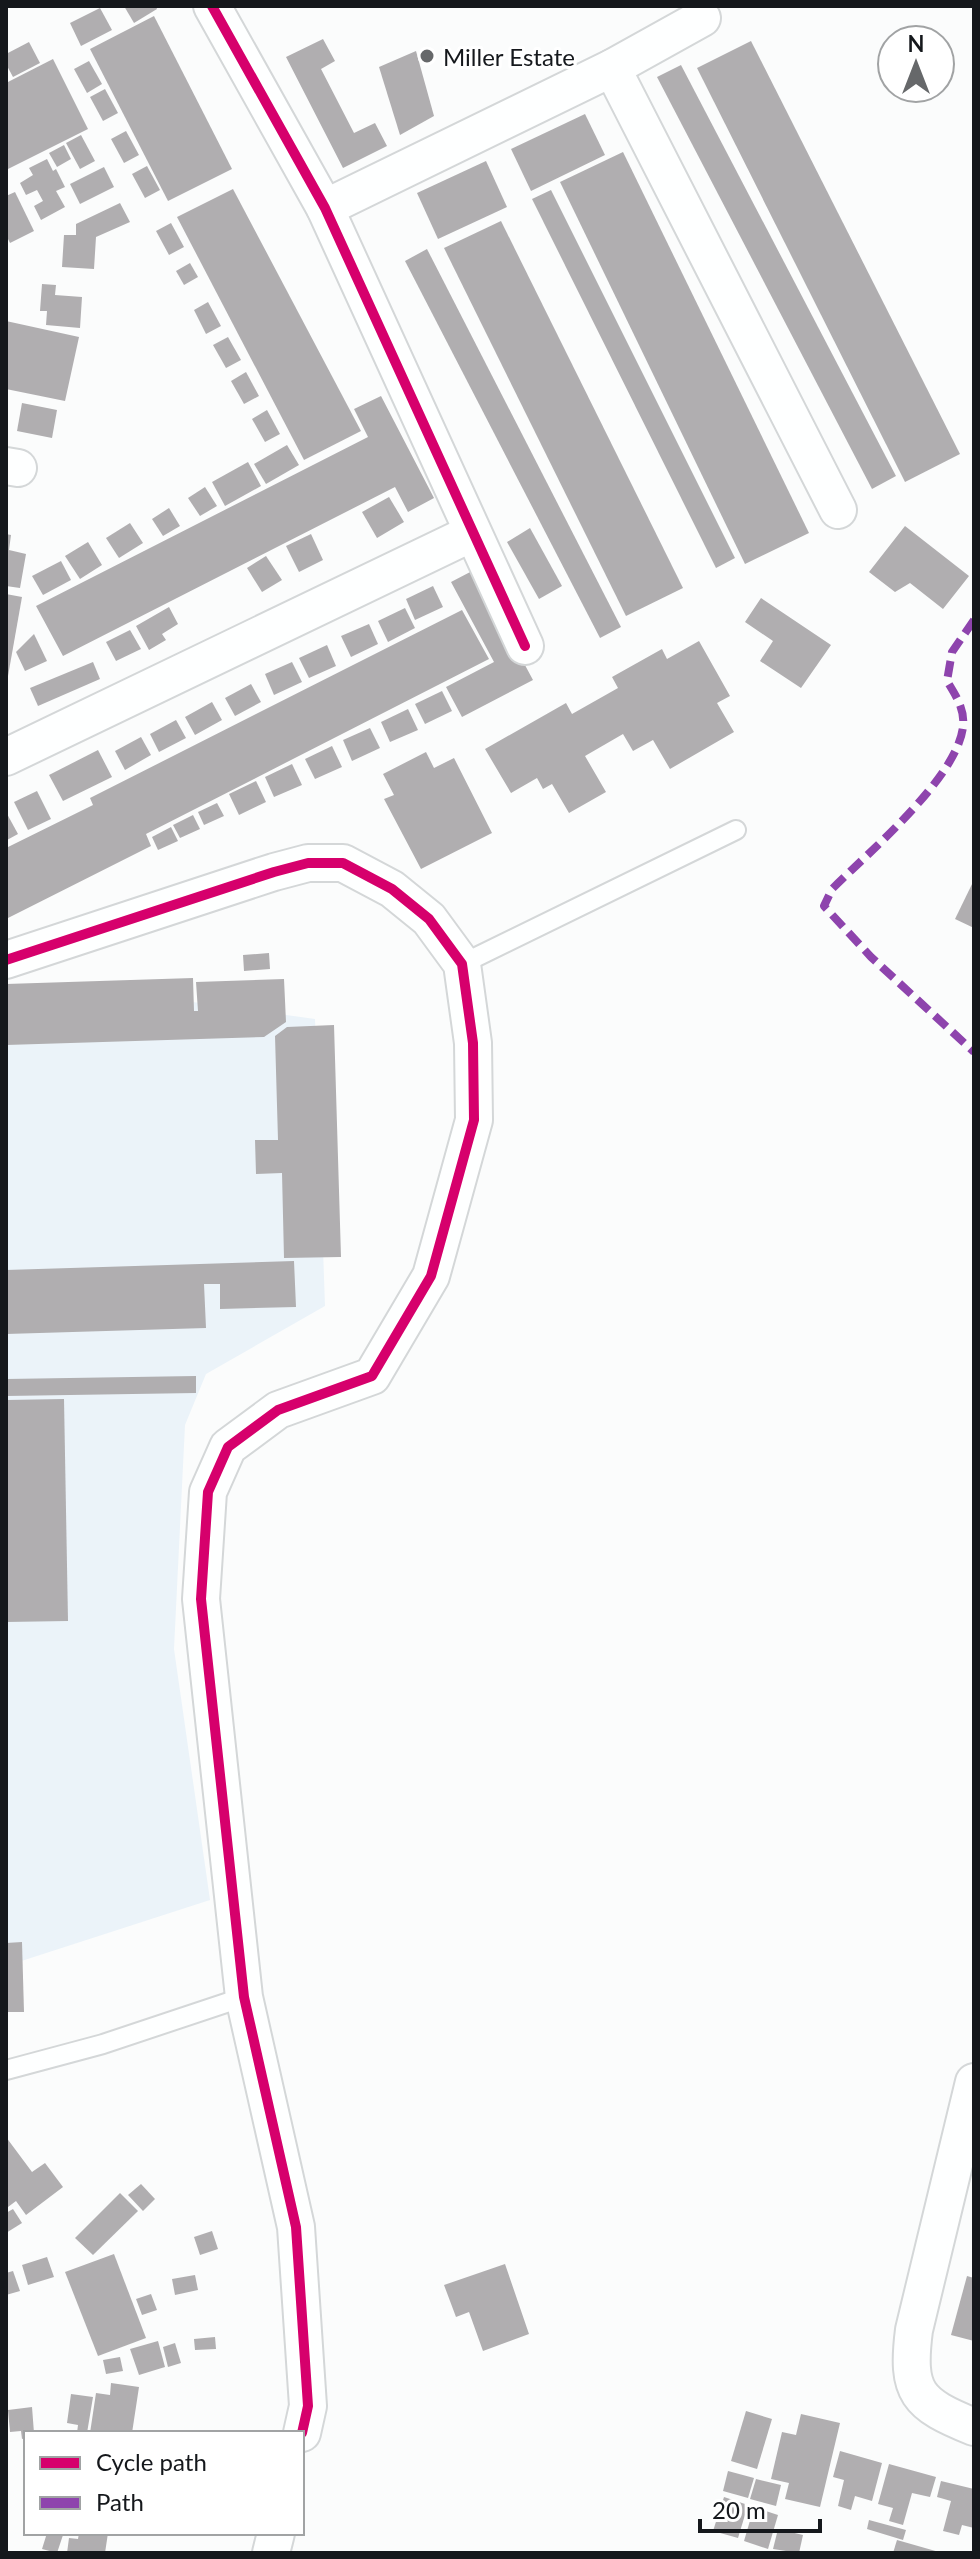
<svg xmlns="http://www.w3.org/2000/svg" width="980" height="2559" font-family="Lato,sans-serif">
<style>
.built{fill:#ebf3f9}
.building{fill:#b0aeb0}
.lines{fill:none;stroke-linecap:round;stroke-linejoin:round}
.lane-casing{stroke:#d4d7d8;stroke-width:22}
.street-casing{stroke:#d4d7d8;stroke-width:40}
.lane{stroke:#feffff;stroke-width:18}
.street{stroke:#feffff;stroke-width:36}
.quiet{stroke:#8e44ad;stroke-width:8;stroke-dasharray:16 8;stroke-linecap:butt}
.cycleway-casing{stroke:#fff;stroke-width:15}
.cycleway{stroke:#d6006c;stroke-width:10}
.poi-dot{fill:#66686a;stroke:#fff;stroke-width:3}
.labels{text-anchor:middle;dominant-baseline:central;stroke-width:6;stroke-linejoin:round;paint-order:stroke}
.poi-label{font-size:24px;fill:#15181c;stroke:#fff;text-anchor:start}
</style>
<rect width="100%" height="100%" fill="#fbfcfc"/>
<path class="built" d="M 113,991 L 315,1019 L 325,1306 L 206,1374 L 185,1425 L 174,1649 L 210,1900 L 6,1966 L 6,1031 Z"/>
<g class="building">
<path d="M 124,6 L 156,6 L 157,9 L 134,23 Z"/>
<path d="M 100,8 L 112,30 L 81,46 L 70,23 Z"/>
<path d="M 154,16 L 232,169 L 168,201 L 90,49 Z"/>
<path d="M 323,39 L 335,61 L 321,69 L 354,133 L 375,123 L 387,146 L 343,168 L 286,57 Z"/>
<path d="M 751,41 L 960,454 L 905,482 L 697,68 Z"/>
<path d="M 29,42 L 40,63 L 13,77 L 6,64 L 6,54 Z"/>
<path d="M 416,51 L 434,116 L 400,135 L 379,67 Z"/>
<path d="M 53,59 L 88,129 L 6,170 L 6,83 Z"/>
<path d="M 89,61 L 102,84 L 87,93 L 74,69 Z"/>
<path d="M 681,65 L 896,476 L 872,489 L 657,77 Z"/>
<path d="M 105,89 L 118,113 L 103,121 L 90,97 Z"/>
<path d="M 585,114 L 605,155 L 531,191 L 511,149 Z"/>
<path d="M 126,131 L 139,155 L 124,163 L 111,139 Z"/>
<path d="M 81,135 L 95,161 L 80,169 L 66,143 Z"/>
<path d="M 64,145 L 71,159 L 57,167 L 49,153 Z"/>
<path d="M 623,152 L 809,533 L 745,564 L 560,182 Z"/>
<path d="M 47,159 L 53,171 L 56,169 L 65,187 L 56,191 L 65,207 L 41,220 L 34,206 L 43,201 L 37,190 L 26,195 L 20,183 L 33,175 L 29,168 Z"/>
<path d="M 486,161 L 507,207 L 438,239 L 417,193 Z"/>
<path d="M 147,166 L 160,190 L 145,198 L 132,174 Z"/>
<path d="M 104,167 L 114,187 L 80,204 L 70,184 Z"/>
<path d="M 233,189 L 361,431 L 304,460 L 177,217 Z"/>
<path d="M 551,190 L 735,558 L 716,568 L 532,199 Z"/>
<path d="M 15,192 L 34,231 L 10,243 L 6,235 L 6,196 Z"/>
<path d="M 120,203 L 130,222 L 96,237 L 94,269 L 62,267 L 64,235 L 76,235 L 76,224 Z"/>
<path d="M 501,221 L 683,588 L 626,616 L 444,248 Z"/>
<path d="M 171,223 L 184,247 L 169,255 L 156,231 Z"/>
<path d="M 427,249 L 621,627 L 600,638 L 405,261 Z"/>
<path d="M 190,263 L 198,277 L 184,285 L 176,271 Z"/>
<path d="M 42,284 L 56,285 L 55,295 L 82,297 L 80,328 L 46,325 L 47,311 L 40,311 Z"/>
<path d="M 208,302 L 221,326 L 206,334 L 194,310 Z"/>
<path d="M 6,321 L 79,337 L 65,401 L 6,389 Z"/>
<path d="M 228,337 L 241,360 L 226,368 L 213,345 Z"/>
<path d="M 246,372 L 259,396 L 244,404 L 231,381 Z"/>
<path d="M 381,396 L 434,498 L 408,512 L 395,487 L 63,656 L 36,606 L 368,437 L 354,409 Z"/>
<path d="M 22,403 L 57,410 L 52,438 L 17,431 Z"/>
<path d="M 267,410 L 280,434 L 265,442 L 252,419 Z"/>
<path d="M 287,445 L 299,465 L 266,484 L 254,464 Z"/>
<path d="M 248,462 L 261,486 L 225,506 L 212,482 Z"/>
<path d="M 205,487 L 217,506 L 200,516 L 188,498 Z"/>
<path d="M 389,497 L 404,522 L 377,538 L 362,512 Z"/>
<path d="M 169,508 L 180,526 L 163,536 L 152,519 Z"/>
<path d="M 130,523 L 143,543 L 119,558 L 106,538 Z"/>
<path d="M 905,526 L 969,576 L 943,609 L 910,583 L 895,592 L 869,572 Z"/>
<path d="M 530,528 L 562,586 L 539,599 L 507,542 Z"/>
<path d="M 6,534 L 11,535 L 9,550 L 26,554 L 20,588 L 6,586 Z"/>
<path d="M 311,534 L 323,560 L 299,572 L 286,546 Z"/>
<path d="M 88,542 L 102,565 L 80,579 L 65,556 Z"/>
<path d="M 266,556 L 282,580 L 262,592 L 247,568 Z"/>
<path d="M 61,561 L 71,580 L 43,595 L 32,576 Z"/>
<path d="M 474,570 L 533,680 L 462,717 L 446,687 L 494,662 L 451,582 Z"/>
<path d="M 433,586 L 443,607 L 415,620 L 406,599 Z"/>
<path d="M 6,594 L 22,597 L 8,676 L 6,676 Z"/>
<path d="M 761,598 L 831,645 L 801,688 L 760,661 L 773,641 L 745,622 Z"/>
<path d="M 169,607 L 178,624 L 162,634 L 166,640 L 149,650 L 136,626 Z"/>
<path d="M 405,608 L 415,628 L 388,642 L 378,621 Z"/>
<path d="M 462,610 L 489,659 L 146,834 L 151,846 L 6,919 L 6,848 L 93,805 L 90,798 Z"/>
<path d="M 369,624 L 378,644 L 351,657 L 341,636 Z"/>
<path d="M 130,630 L 141,649 L 116,661 L 106,642 Z"/>
<path d="M 34,634 L 47,661 L 25,671 L 16,652 Z"/>
<path d="M 699,641 L 730,696 L 717,703 L 734,732 L 670,769 L 653,740 L 633,751 L 623,734 L 585,756 L 606,792 L 569,813 L 552,784 L 543,789 L 537,778 L 511,793 L 485,749 L 566,703 L 572,714 L 618,688 L 612,677 L 662,649 L 667,659 Z"/>
<path d="M 327,645 L 336,666 L 309,678 L 299,658 Z"/>
<path d="M 93,662 L 100,679 L 38,706 L 30,688 Z"/>
<path d="M 292,662 L 302,682 L 274,695 L 265,674 Z"/>
<path d="M 251,684 L 261,702 L 235,716 L 225,698 Z"/>
<path d="M 442,691 L 452,711 L 425,724 L 415,704 Z"/>
<path d="M 212,702 L 222,720 L 195,735 L 185,717 Z"/>
<path d="M 408,709 L 418,730 L 390,742 L 381,722 Z"/>
<path d="M 176,720 L 186,738 L 159,752 L 150,734 Z"/>
<path d="M 370,728 L 380,748 L 352,761 L 343,740 Z"/>
<path d="M 141,737 L 151,755 L 125,770 L 115,751 Z"/>
<path d="M 332,746 L 342,767 L 315,779 L 305,759 Z"/>
<path d="M 98,750 L 112,777 L 63,801 L 49,775 Z"/>
<path d="M 426,752 L 434,768 L 454,758 L 492,833 L 421,869 L 384,799 L 394,795 L 383,774 Z"/>
<path d="M 292,764 L 302,785 L 274,797 L 265,777 Z"/>
<path d="M 256,781 L 266,802 L 239,815 L 229,794 Z"/>
<path d="M 37,791 L 51,819 L 28,830 L 14,802 Z"/>
<path d="M 217,803 L 224,816 L 204,825 L 198,812 Z"/>
<path d="M 6,812 L 18,834 L 7,840 L 6,838 Z"/>
<path d="M 193,815 L 200,829 L 180,838 L 173,825 Z"/>
<path d="M 171,827 L 178,841 L 158,850 L 152,837 Z"/>
<path d="M 974,880 L 974,928 L 955,919 Z"/>
<path d="M 269,953 L 270,969 L 244,971 L 243,955 Z"/>
<path d="M 193,978 L 194,1011 L 198,1011 L 196,982 L 284,979 L 286,1022 L 264,1037 L 6,1045 L 6,984 Z"/>
<path d="M 334,1025 L 341,1257 L 284,1258 L 282,1173 L 256,1174 L 255,1140 L 278,1140 L 275,1036 L 287,1027 Z"/>
<path d="M 294,1261 L 296,1307 L 220,1309 L 220,1284 L 204,1284 L 206,1328 L 6,1334 L 6,1270 Z"/>
<path d="M 196,1376 L 196,1393 L 6,1396 L 6,1379 Z"/>
<path d="M 64,1399 L 68,1621 L 6,1622 L 6,1400 Z"/>
<path d="M 22,1942 L 24,2012 L 6,2012 L 6,1943 Z"/>
<path d="M 6,2137 L 32,2172 L 45,2163 L 63,2187 L 26,2215 L 16,2201 L 8,2207 L 6,2204 Z"/>
<path d="M 141,2184 L 155,2199 L 143,2211 L 128,2195 Z"/>
<path d="M 120,2193 L 138,2211 L 93,2255 L 75,2238 Z"/>
<path d="M 13,2209 L 22,2223 L 6,2233 L 6,2213 Z"/>
<path d="M 212,2231 L 218,2249 L 200,2255 L 194,2237 Z"/>
<path d="M 114,2254 L 146,2338 L 98,2356 L 65,2272 Z"/>
<path d="M 47,2257 L 54,2277 L 28,2285 L 22,2265 Z"/>
<path d="M 505,2264 L 529,2334 L 483,2351 L 469,2312 L 456,2317 L 444,2285 Z"/>
<path d="M 13,2271 L 20,2291 L 6,2295 L 6,2273 Z"/>
<path d="M 195,2275 L 198,2290 L 175,2295 L 172,2279 Z"/>
<path d="M 967,2276 L 974,2278 L 974,2341 L 951,2335 Z"/>
<path d="M 151,2294 L 157,2310 L 142,2315 L 136,2299 Z"/>
<path d="M 215,2337 L 216,2349 L 195,2350 L 194,2339 Z"/>
<path d="M 158,2341 L 165,2367 L 139,2375 L 130,2349 Z"/>
<path d="M 175,2343 L 181,2363 L 168,2367 L 163,2347 Z"/>
<path d="M 120,2357 L 123,2371 L 106,2374 L 103,2360 Z"/>
<path d="M 111,2383 L 139,2387 L 132,2433 L 90,2433 L 96,2393 L 110,2395 Z"/>
<path d="M 71,2394 L 93,2397 L 87,2433 L 77,2433 L 78,2425 L 67,2423 Z"/>
<path d="M 32,2407 L 34,2433 L 26,2433 L 26,2438 L 22,2439 L 21,2431 L 10,2432 L 8,2410 Z"/>
<path d="M 746,2411 L 772,2419 L 757,2469 L 731,2461 Z"/>
<path d="M 801,2414 L 840,2423 L 820,2507 L 785,2499 L 789,2483 L 771,2479 L 782,2432 L 796,2435 Z"/>
<path d="M 840,2451 L 882,2463 L 872,2501 L 855,2496 L 851,2510 L 838,2506 L 844,2480 L 833,2477 Z"/>
<path d="M 889,2464 L 936,2477 L 930,2497 L 912,2493 L 903,2525 L 889,2521 L 893,2508 L 878,2504 Z"/>
<path d="M 728,2471 L 754,2478 L 748,2498 L 723,2491 Z"/>
<path d="M 756,2479 L 781,2485 L 776,2506 L 750,2499 Z"/>
<path d="M 941,2481 L 974,2489 L 974,2528 L 962,2525 L 959,2535 L 943,2531 L 951,2501 L 937,2497 Z"/>
<path d="M 724,2497 L 748,2505 L 738,2538 L 713,2531 Z"/>
<path d="M 754,2507 L 778,2515 L 768,2549 L 744,2541 Z"/>
<path d="M 869,2520 L 906,2530 L 903,2540 L 867,2529 Z"/>
<path d="M 778,2529 L 803,2535 L 799,2553 L 773,2549 Z"/>
<path d="M 47,2533 L 63,2535 L 57,2553 L 42,2549 Z"/>
<path d="M 79,2533 L 108,2533 L 105,2553 L 67,2553 L 69,2538 L 78,2539 Z"/>
<path d="M 897,2540 L 939,2552 L 939,2553 L 893,2553 Z"/>
</g>
<g class="lines">
<defs>
<g id="lane">
<path d="M 462,964 L 736,830"/>
<path d="M 6,2070 L 103,2044 L 244,1997"/>
</g>
<g id="street">
<path d="M 212,6 L 325,208 L 525,646"/>
<path d="M 612,68 L 838,510"/>
<path d="M 325,208 L 612,68 L 702,18"/>
<path d="M 6,466 L 18,468"/>
<path d="M 6,757 L 472,533"/>
<path d="M 6,960 L 274,872 L 308,863 L 343,863 L 392,889 L 429,919 L 462,964 L 473,1043 L 474,1120 L 431,1276 L 372,1376 L 278,1410 L 228,1447 L 208,1492 L 201,1599 L 235,1914 L 244,1997 L 296,2227 L 308,2406 L 302,2433"/>
<path d="M 974,2082 L 914,2330 C 906,2393 917,2404 974,2427"/>
<path d="M 271,2553 L 276,2533"/>
</g>
</defs>
<use href="#lane" class="lane-casing"/>
<use href="#street" class="street-casing"/>
<use href="#lane" class="lane"/>
<use href="#street" class="street"/>
<path class="quiet" d="M 974,620 L 952,652 L 947,681 C 956,696 965,709 963,727 C 957,778 869,852 832,889 L 824,906 L 871,957 L 974,1052"/>
<defs>
<g id="cycleway">
<path d="M 212,6 L 325,208 L 525,646"/>
<path d="M 6,960 L 274,872 L 308,863 L 343,863 L 392,889 L 429,919 L 462,964 L 473,1043 L 474,1120 L 431,1276 L 372,1376 L 278,1410 L 228,1447 L 208,1492 L 201,1599 L 235,1914 L 244,1997 L 296,2227 L 308,2406 L 302,2433"/>
</g>
</defs>
<use href="#cycleway" class="cycleway-casing"/>
<use href="#cycleway" class="cycleway"/>
</g>
<circle class="poi-dot" cx="427" cy="56" r="8"/>
<g class="labels">
<g class="poi-label">
<text x="443" y="56">Miller Estate</text>
</g>
</g>
<rect width="980" height="2559" fill="none" stroke="#15181c" stroke-width="16"/>
<rect x="24" y="2431" width="280" height="104" fill="#ffffff" stroke="#a1a3a4" stroke-width="2"/>
<rect x="40" y="2457" width="40" height="12" fill="#d6006c" stroke="#a1a3a4" stroke-width="2"/>
<text x="96" y="2471" font-size="24" fill="#15181c">Cycle path</text>
<rect x="40" y="2497" width="40" height="12" fill="#8e44ad" stroke="#a1a3a4" stroke-width="2"/>
<text x="96" y="2511" font-size="24" fill="#15181c">Path</text>
<g transform="translate(916 64)"><circle r="38" fill="#ffffff" stroke="#a1a3a4" stroke-width="2"/>
<path d="M0-6L14 30L0 20L-14 30Z" fill="#66686a"/>
<text y="-12" font-size="22" font-weight="bold" text-anchor="middle" fill="#15181c">N</text>
</g>
<path d="M700 2519v12h120v-12" fill="none" stroke="#15181c" stroke-width="4"/>
<text x="712" y="2519" font-size="24" fill="#15181c" stroke="#ffffff" stroke-width="6" paint-order="stroke">20 m</text>
</svg>
